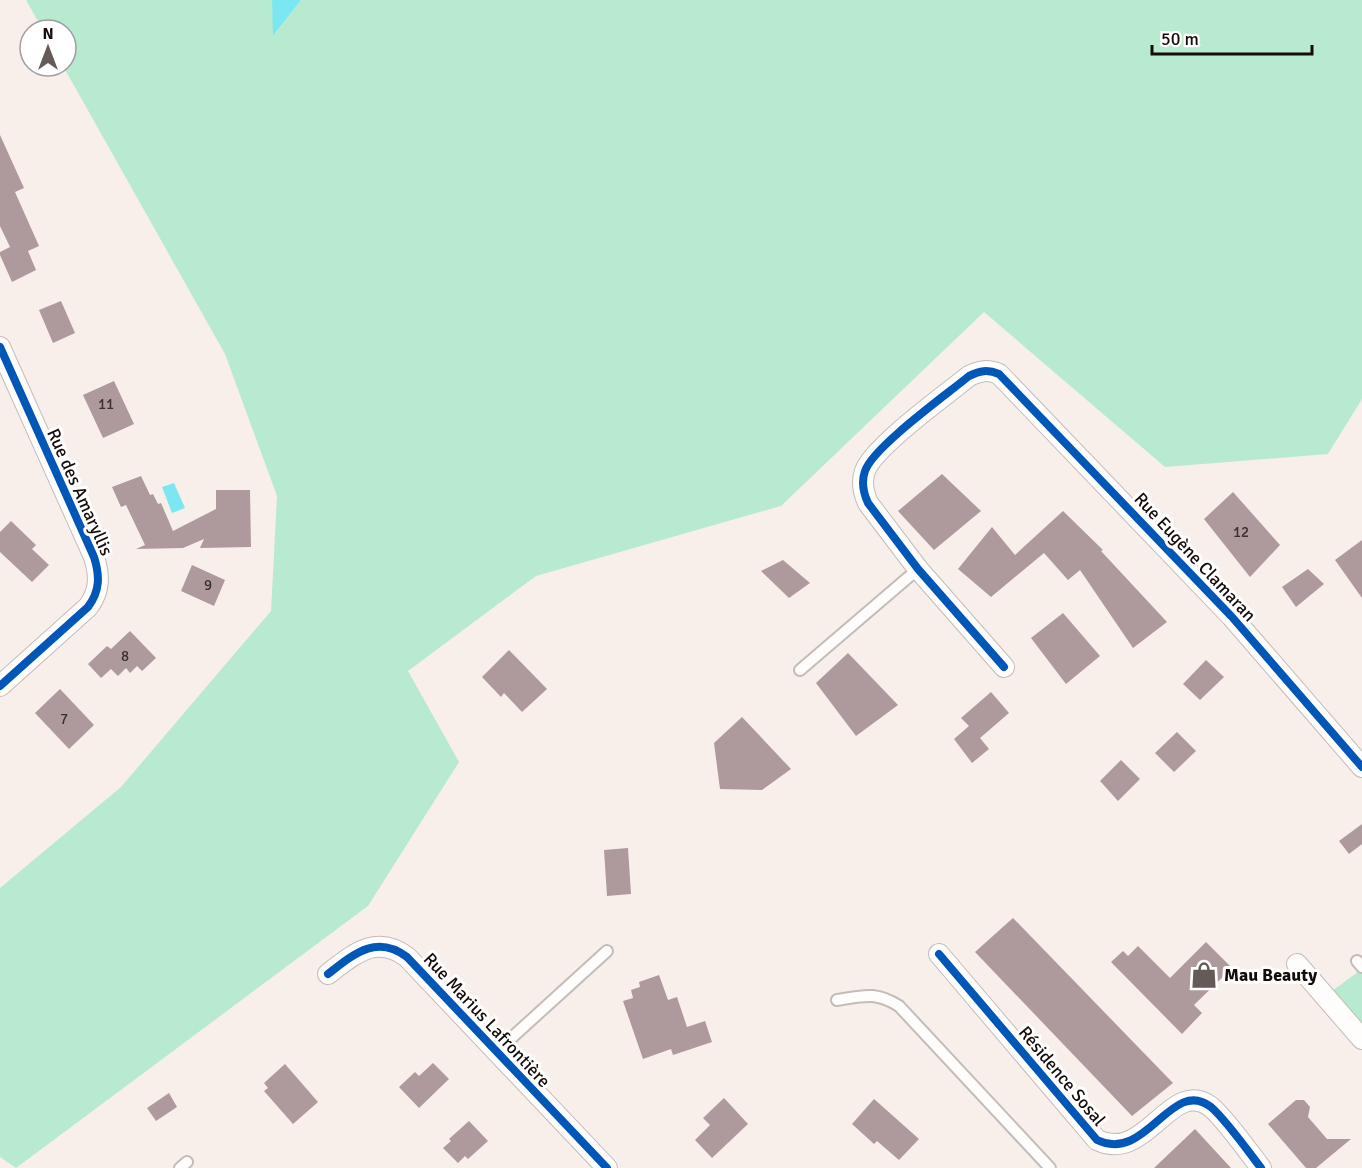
<svg xmlns="http://www.w3.org/2000/svg" width="1362" height="1168" font-family="Signika,sans-serif">
<style>
.green{fill:#b8ead0}
.water{fill:#7be7f1}
.building{fill:#ae999d}
.lines{fill:none;stroke-linecap:round;stroke-linejoin:round}
.lane-casing{stroke:#c4bcb8;stroke-width:14}
.street-casing{stroke:#c4bcb8;stroke-width:22}
.lane{stroke:#fefdfc;stroke-width:10}
.street{stroke:#fefdfc;stroke-width:20}
.cycleway-casing{stroke:#fff;stroke-width:11}
.cycleway{stroke:#0057b8;stroke-width:8}
.labels{text-anchor:middle;dominant-baseline:central;stroke-width:6;stroke-linejoin:round;paint-order:stroke}
.number-label{font-size:15px;fill:#3b2f2e}
.street-label{font-size:18px;fill:#150c09;stroke:#fff}
.poi-label{font-size:18px;font-weight:bold;fill:#150c09;stroke:#fff;text-anchor:start}
</style>
<rect width="100%" height="100%" fill="#f8efeb"/>
<g class="green">
<path d="M 26,0 L 269,0 L 272,1 L 274,35 L 301,0 L 1362,0 L 1362,399 L 1328,454 L 1165,467 L 984,312 L 781,506 L 536,576 L 408,671 L 459,762 L 368,906 L 16,1168 L 0,1157 L 0,888 L 121,787 L 271,611 L 277,496 L 225,354 L 63,66 L 66,66 L 66,30 L 43,30 Z"/>
<path d="M 1362,969 L 1362,1028 L 1332,991 Z"/>
</g>
<g class="water">
<path d="M 269,0 L 301,0 L 273,36 L 272,1 Z"/>
<path d="M 174,483 L 185,508 L 172,513 L 162,487 Z"/>
</g>
<g class="building">
<path d="M 0,135 L 24,188 L 15,192 L 39,246 L 28,251 L 36,270 L 12,282 L 0,255 L 0,252 L 10,247 L 0,226 Z"/>
<path d="M 61,301 L 75,333 L 53,343 L 39,310 Z"/>
<path d="M 114,381 L 134,424 L 103,438 L 83,395 Z"/>
<path d="M 942,474 L 981,511 L 934,550 L 898,511 Z"/>
<path d="M 141,476 L 150,495 L 153,494 L 158,504 L 161,503 L 173,531 L 216,509 L 216,490 L 250,490 L 251,547 L 200,548 L 204,539 L 183,548 L 136,549 L 145,545 L 126,505 L 121,507 L 112,487 Z"/>
<path d="M 1233,492 L 1280,545 L 1250,577 L 1204,519 Z"/>
<path d="M 1063,511 L 1103,550 L 1101,551 L 1167,622 L 1133,648 L 1080,570 L 1068,580 L 1044,553 L 991,597 L 958,569 L 992,527 L 1015,555 Z"/>
<path d="M 11,521 L 36,545 L 32,549 L 49,565 L 32,582 L 0,552 L 0,532 Z"/>
<path d="M 1362,540 L 1362,598 L 1335,560 Z"/>
<path d="M 783,560 L 810,583 L 789,598 L 761,571 Z"/>
<path d="M 192,565 L 225,580 L 214,606 L 181,591 Z"/>
<path d="M 1308,569 L 1324,584 L 1296,607 L 1282,587 Z"/>
<path d="M 1063,613 L 1100,656 L 1066,684 L 1031,638 Z"/>
<path d="M 130,631 L 156,658 L 142,671 L 137,666 L 130,673 L 126,668 L 118,676 L 111,669 L 101,678 L 88,664 L 107,646 L 111,649 Z"/>
<path d="M 509,650 L 547,689 L 522,712 L 504,693 L 501,697 L 482,677 Z"/>
<path d="M 848,653 L 898,705 L 856,736 L 816,683 Z"/>
<path d="M 1206,660 L 1224,677 L 1200,700 L 1183,684 Z"/>
<path d="M 60,689 L 94,725 L 69,749 L 35,713 Z"/>
<path d="M 991,692 L 1009,713 L 980,738 L 989,749 L 972,763 L 954,739 L 969,726 L 961,718 Z"/>
<path d="M 742,717 L 791,769 L 762,790 L 720,789 L 714,743 Z"/>
<path d="M 1177,732 L 1196,751 L 1174,772 L 1155,753 Z"/>
<path d="M 1121,760 L 1140,779 L 1118,801 L 1100,781 Z"/>
<path d="M 1362,824 L 1362,844 L 1349,854 L 1339,841 Z"/>
<path d="M 628,848 L 631,894 L 607,896 L 604,850 Z"/>
<path d="M 1013,918 L 1173,1083 L 1132,1116 L 975,952 Z"/>
<path d="M 1206,942 L 1232,968 L 1194,1005 L 1202,1013 L 1182,1034 L 1111,962 L 1123,951 L 1128,956 L 1138,946 L 1170,978 Z"/>
<path d="M 659,975 L 668,1000 L 677,997 L 687,1027 L 705,1021 L 712,1042 L 673,1055 L 671,1049 L 643,1059 L 623,1001 L 633,998 L 631,990 L 640,987 L 639,982 Z"/>
<path d="M 433,1063 L 449,1079 L 419,1108 L 399,1087 L 415,1072 L 419,1076 Z"/>
<path d="M 285,1064 L 318,1102 L 293,1124 L 264,1091 L 268,1088 L 264,1083 Z"/>
<path d="M 169,1093 L 177,1107 L 156,1121 L 147,1108 Z"/>
<path d="M 724,1098 L 748,1124 L 712,1158 L 695,1140 L 710,1125 L 703,1118 Z"/>
<path d="M 874,1099 L 919,1139 L 899,1160 L 877,1141 L 874,1144 L 852,1124 Z"/>
<path d="M 1296,1100 L 1304,1100 L 1310,1107 L 1308,1117 L 1327,1139 L 1351,1139 L 1316,1168 L 1306,1168 L 1268,1124 Z"/>
<path d="M 469,1121 L 488,1141 L 468,1159 L 465,1156 L 458,1163 L 443,1148 L 451,1141 L 449,1139 Z"/>
<path d="M 1195,1129 L 1231,1168 L 1154,1168 Z"/>
</g>
<g class="lines">
<defs>
<g id="lane">
<path d="M 800,670 L 918,569"/>
<path d="M 1357,961 L 1362,967"/>
<path d="M 837,1000 C 863,996 875,991 899,1006 L 1050,1168"/>
<path d="M 496,1052 L 607,951"/>
<path d="M 180,1168 L 187,1162"/>
</g>
<g id="street">
<path d="M 0,347 L 94,557 C 100,576 100,591 88,607 L 0,686"/>
<path d="M 1004,667 L 918,569 L 868,503 C 863,492 861,482 865,471 C 873,447 946,395 969,376 C 980,371 987,369 999,374 L 1232,617 L 1362,767"/>
<path d="M 939,954 L 1097,1140 C 1147,1164 1171,1076 1211,1107 C 1226,1120 1248,1151 1261,1168"/>
<path d="M 1297,964 L 1362,1039"/>
<path d="M 328,974 C 354,954 376,934 407,957 L 607,1168"/>
</g>
</defs>
<use href="#lane" class="lane-casing"/>
<use href="#street" class="street-casing"/>
<use href="#lane" class="lane"/>
<use href="#street" class="street"/>
<defs>
<g id="cycleway">
<path d="M 0,347 L 94,557 C 100,576 100,591 88,607 L 0,686"/>
<path d="M 1004,667 L 918,569 L 868,503 C 863,492 861,482 865,471 C 873,447 946,395 969,376 C 980,371 987,369 999,374 L 1232,617 L 1362,767"/>
<path d="M 939,954 L 1097,1140 C 1147,1164 1171,1076 1211,1107 C 1226,1120 1248,1151 1261,1168"/>
<path d="M 328,974 C 354,954 376,934 407,957 L 607,1168"/>
</g>
</defs>
<use href="#cycleway" class="cycleway-casing"/>
<use href="#cycleway" class="cycleway"/>
</g>
<defs>
<symbol id="shop-bare" viewBox="-9 -9 18 18"><path d="M-5-2.5h2.3a2.7 3.5 0 0 1 5.4 0H5L5.5 6h-11ZM-1.5-2.5h3a1.5 2.3 0 0 0-3 0Z" fill="#645b58" stroke="#fff" stroke-width="2.5" paint-order="stroke"/></symbol>
</defs>
<g fill-rule="evenodd">
<use href="#shop-bare" x="1185" y="956" width="38" height="38"/>
</g>
<g class="labels">
<g class="number-label">
<text x="106" y="404">11</text>
<text x="1241" y="532">12</text>
<text x="208" y="585">9</text>
<text x="125" y="656">8</text>
<text x="64" y="719">7</text>
</g>
<g class="street-label">
<text transform="translate(80 492) rotate(66)">Rue des Amaryllis</text>
<text transform="translate(1195 557) rotate(47)">Rue Eugène Clamaran</text>
<text transform="translate(487 1020) rotate(47)">Rue Marius Lafrontière</text>
<text transform="translate(1062 1076) rotate(50)">Résidence Sosal</text>
</g>
<g class="poi-label">
<text x="1224" y="975">Mau Beauty</text>
</g>
</g>
<g transform="translate(48 48)"><circle r="28" fill="#ffffff" stroke="#a19e9d" stroke-width="1.5"/>
<path d="M0-4.5L10 22L0 15L-10 22Z" fill="#645b58"/>
<text y="-9" font-size="16" font-weight="bold" text-anchor="middle" fill="#150c09">N</text>
</g>
<path d="M1152 45v9h160v-9" fill="none" stroke="#150c09" stroke-width="3"/>
<text x="1161" y="45" font-size="18" fill="#150c09" stroke="#ffffff" stroke-width="4.5" paint-order="stroke">50 m</text>
</svg>
